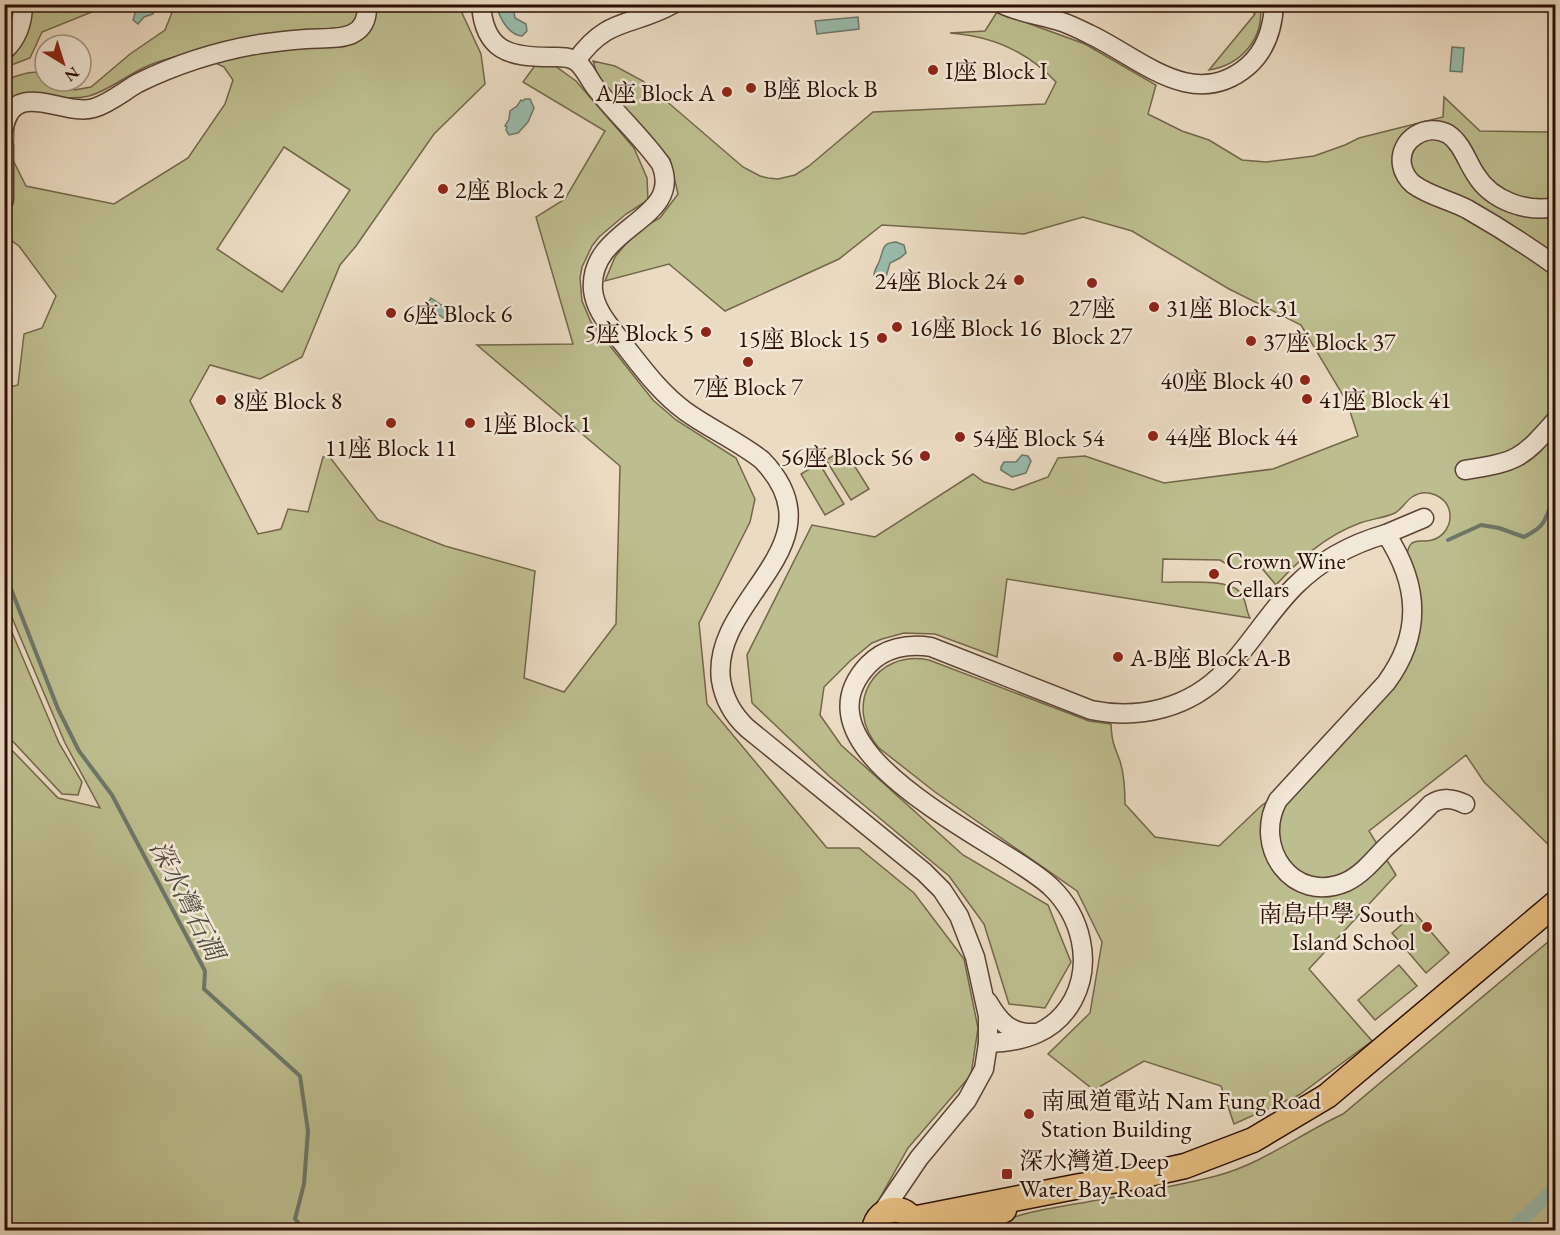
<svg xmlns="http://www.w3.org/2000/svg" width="1560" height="1235" font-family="'EB Garamond','Noto Serif TC',serif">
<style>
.green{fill:#bdbe8f;stroke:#74664a;stroke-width:1.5;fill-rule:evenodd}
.water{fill:#99bcac;stroke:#6d7769;stroke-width:1.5}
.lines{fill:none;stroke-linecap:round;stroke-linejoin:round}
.stream{stroke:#6d7769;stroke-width:4}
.canal{stroke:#99bcac;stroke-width:14}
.minor-casing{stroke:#5b4234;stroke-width:21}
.major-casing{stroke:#2b0f05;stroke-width:27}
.minor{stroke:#f2e8d7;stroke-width:18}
.major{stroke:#e6be81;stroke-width:24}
.poi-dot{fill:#8f2418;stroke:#f2e8d7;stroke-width:2}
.labels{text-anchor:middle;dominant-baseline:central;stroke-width:5;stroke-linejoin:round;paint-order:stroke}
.poi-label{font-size:24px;fill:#2b0f05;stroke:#f2e8d7;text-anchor:start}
.water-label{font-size:26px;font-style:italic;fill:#524c3f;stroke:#f2e8d7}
</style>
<rect width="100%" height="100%" fill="#ebdbc2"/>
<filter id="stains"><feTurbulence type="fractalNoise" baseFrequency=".00333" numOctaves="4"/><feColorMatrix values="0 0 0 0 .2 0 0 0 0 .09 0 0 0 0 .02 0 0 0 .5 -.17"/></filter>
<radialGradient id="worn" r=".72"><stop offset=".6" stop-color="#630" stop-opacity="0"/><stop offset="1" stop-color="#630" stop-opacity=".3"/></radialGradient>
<g class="green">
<path d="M 15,5 L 109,5 L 42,32 L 30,58 L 6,67 L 11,78 C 23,74 32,70 45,74 L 45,81 L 59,81 L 74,90 L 91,87 L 130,54 L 165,30 L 175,5 L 473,5 L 462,13 L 481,54 L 485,84 L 434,134 L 356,246 L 340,265 L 302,357 L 260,379 L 210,365 L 190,401 L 258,534 L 281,529 L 288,509 L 308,512 L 323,457 L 329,456 L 378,520 L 445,546 L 535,571 L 524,678 L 564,692 L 616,624 L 620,466 L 477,345 L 573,344 L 536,217 L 565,199 L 605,131 L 523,82 L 539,60 L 555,66 L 576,81 L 634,148 L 647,178 L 648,200 L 626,214 L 599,237 L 592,246 L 582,267 L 580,278 L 582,301 L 591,322 L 653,400 L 676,420 L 736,458 L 755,499 L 750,522 L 699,623 L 707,704 L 827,848 L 859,848 L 914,893 L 964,959 L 978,1028 L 971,1075 L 908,1148 L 862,1230 L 5,1230 L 5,743 L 58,798 L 100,808 L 65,743 L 5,601 L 4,376 L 10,387 L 18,385 L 24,334 L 42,328 L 56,296 L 19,246 L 5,236 L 4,28 L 15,12 ZM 193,52 L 224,67 L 233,80 L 225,104 L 188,158 L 114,204 L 26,186 L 13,160 L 14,127 L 19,114 L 47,95 C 95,105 104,88 143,68 C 159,60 176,57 193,52 ZM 284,147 L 350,190 L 282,292 L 217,249 Z"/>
<path d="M 1245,5 L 1260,5 C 1265,38 1241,65 1209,70 L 1255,14 Z"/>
<path d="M 997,12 L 1085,44 L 1156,85 L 1148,114 L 1182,131 L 1209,140 L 1242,160 L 1266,162 L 1314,156 L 1345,145 L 1359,138 L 1443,117 L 1444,97 L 1480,131 L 1550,132 L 1555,127 L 1555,851 L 1484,782 L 1466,755 L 1369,831 L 1396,875 L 1309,969 L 1372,1041 L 1299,1095 L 1234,1124 L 1221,1086 L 1144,1061 L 1094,1090 L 1048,1054 L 1090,1013 L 1102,942 L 1077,891 L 935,792 L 879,748 C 842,706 874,649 929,660 L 1089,721 L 1111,724 C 1112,743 1114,745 1120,761 C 1124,774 1125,790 1125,804 L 1155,837 L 1219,846 L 1261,806 L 1288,786 L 1397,683 L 1417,644 L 1420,602 L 1407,555 C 1408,550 1408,546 1412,543 C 1417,540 1420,541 1425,541 C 1440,541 1451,529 1450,514 C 1448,496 1426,487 1412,497 C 1405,502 1402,509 1395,513 C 1384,518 1371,519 1360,523 C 1325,536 1300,559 1276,585 L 1255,560 L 1243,569 L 1233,568 L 1220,560 L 1163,559 L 1162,582 C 1181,583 1227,578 1240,592 C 1247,600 1245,609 1250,618 L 1007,579 L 997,657 L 935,634 L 904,633 L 882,639 L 872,643 L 850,661 L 824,687 L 820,715 L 841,745 L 963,855 L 1048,905 L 1071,962 L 1045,1008 L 1009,1004 L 984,924 L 949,876 L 829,776 L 752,703 L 747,655 L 812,525 L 875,537 L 973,474 L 984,482 L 1013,490 L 1048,477 L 1058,458 L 1085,456 L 1164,483 L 1273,469 L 1358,436 L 1347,402 L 1301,325 L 1229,289 L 1132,231 L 1083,217 L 1024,234 L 882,225 L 839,259 L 725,311 L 669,264 L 605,281 L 615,257 L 628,241 L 647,225 L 660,218 L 678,194 L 670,159 L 606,87 L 597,74 L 593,61 L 615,66 L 643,81 L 743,167 L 760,176 L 768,178 L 778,179 L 795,175 L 809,166 L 873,112 L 1045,104 L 1056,82 C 1027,51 992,36 950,33 L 985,31 Z"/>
<path d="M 844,449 L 869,489 L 851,500 L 826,460 Z"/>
<path d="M 819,463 L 844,504 L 825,515 L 801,474 Z"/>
<path d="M 5,616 L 59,743 L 82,782 L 78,795 L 62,794 L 5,733 Z"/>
<path d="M 1415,913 L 1449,953 L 1426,973 L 1392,933 Z"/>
<path d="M 1555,936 L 1555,1230 L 982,1230 C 1015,1213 1050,1208 1087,1202 C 1130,1194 1173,1187 1216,1176 C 1262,1164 1300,1134 1343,1114 Z"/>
<path d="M 1399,965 L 1417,986 L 1375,1020 L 1358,1000 Z"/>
</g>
<g class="water">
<path d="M 140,4 L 154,5 L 155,8 L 153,14 L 144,17 L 138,24 L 133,20 L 136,10 Z"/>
<path d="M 502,4 L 513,6 L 515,18 L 526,24 L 527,31 L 522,36 C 510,35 502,22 498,11 Z"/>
<path d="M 858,17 L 859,29 L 817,34 L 815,21 Z"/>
<path d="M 1452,47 L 1464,48 L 1462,72 L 1450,71 Z"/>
<path d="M 525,99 L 530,99 L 534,108 L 528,122 L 518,133 L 509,135 L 506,130 L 507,127 L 505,126 L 509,119 L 510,111 L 517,106 L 521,100 L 523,101 Z"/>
<path d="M 896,242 L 904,245 L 906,253 L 900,258 L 890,263 L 886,277 L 878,279 L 874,276 C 874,270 877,267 879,262 C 884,250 881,243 896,242 Z"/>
<path d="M 431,298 L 456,315 L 451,323 L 426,306 Z"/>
<path d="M 1022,455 L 1028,456 L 1031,461 L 1026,473 L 1012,477 L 1001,470 L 1001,467 L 1004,462 L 1016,462 Z"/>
</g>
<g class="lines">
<g class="stream">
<path d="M 1448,540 L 1481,525 L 1499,528 L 1524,537 C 1533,532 1542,528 1546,517 C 1550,510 1549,504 1556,499"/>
<path d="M 4,571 L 58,709 L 79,751 L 112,795 L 205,971 L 204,989 L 300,1076 L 308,1131 L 304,1184 L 295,1219 L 305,1230"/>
</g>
<path class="canal" d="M 1511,1230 L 1556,1187"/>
<defs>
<g id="minor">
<path d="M 481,4 C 484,51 509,57 550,57 C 559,57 568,56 576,61 C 584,67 589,79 595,87 C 616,114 642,137 661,164 C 685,221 588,226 593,290 C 595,310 609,325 621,341 C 641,366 659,392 685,411 C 710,429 738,441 762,460 C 844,545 710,598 721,680 C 724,699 733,715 747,728 L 924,872 L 942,890 L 959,916 L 975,957 L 988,1016 L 988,1043 L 984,1069 L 967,1100 L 919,1158 L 879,1217"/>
<path d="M 1002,4 C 1020,13 1040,15 1059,21 C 1069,24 1079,29 1089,34 C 1139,57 1193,113 1248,66 C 1266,50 1273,28 1274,4"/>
<path d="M 4,51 C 18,38 23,23 23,4"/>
<path d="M 576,61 C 607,16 633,27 673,4"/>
<path d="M 4,127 C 14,78 64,117 94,108 C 110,103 124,91 138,83 C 177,64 218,51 260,44 C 275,42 291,40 306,39 C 332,37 369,44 367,4"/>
<path d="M 4,146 L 4,200"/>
<path d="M 1556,207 C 1527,213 1492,201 1476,175 C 1467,162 1462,143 1448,134 C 1426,122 1398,140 1402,165 C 1403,172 1408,180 1413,184 C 1429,196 1450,200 1467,209 C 1497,226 1528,246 1556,266"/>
<path d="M 1465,470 C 1517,462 1522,459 1556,420"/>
<path d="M 1386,534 L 1424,518"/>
<path d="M 988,1002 C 999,1021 1010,1034 1034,1033"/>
<path d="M 988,1043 C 1023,1042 1055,1033 1073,1000 C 1093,962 1081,916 1051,887 C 1006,843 785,754 868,665 C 884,648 908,643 931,647 L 1091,710 C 1140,720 1190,708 1225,671 C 1251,644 1269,612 1295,586 C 1321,560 1351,544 1386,534 C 1419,584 1423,633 1386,683 L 1278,800 C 1252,847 1293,905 1346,882 C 1361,875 1373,861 1384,849 C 1400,834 1416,820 1431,804 C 1443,797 1452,798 1465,804"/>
</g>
<g id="major">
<path d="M 912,1219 L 1080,1186 L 1131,1178 L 1185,1166 L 1253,1140 L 1327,1096 L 1556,903"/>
<path d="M 874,1230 C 878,1203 913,1203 915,1230"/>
<path d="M 964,1230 L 1004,1210"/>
</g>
</defs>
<use href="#minor" class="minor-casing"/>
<use href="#major" class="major-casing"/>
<use href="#minor" class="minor"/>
<use href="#major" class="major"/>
</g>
<g class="poi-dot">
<circle cx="933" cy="70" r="6"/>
<circle cx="751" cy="88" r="6"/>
<circle cx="727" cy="92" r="6"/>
<circle cx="443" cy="189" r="6"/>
<circle cx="1019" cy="280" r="6"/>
<circle cx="1092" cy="283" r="6"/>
<circle cx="1154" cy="307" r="6"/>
<circle cx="391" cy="313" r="6"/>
<circle cx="897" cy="327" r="6"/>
<circle cx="706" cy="332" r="6"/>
<circle cx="882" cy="338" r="6"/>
<circle cx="1251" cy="341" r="6"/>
<circle cx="748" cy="362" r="6"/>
<circle cx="1305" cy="380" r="6"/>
<circle cx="1307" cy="399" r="6"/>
<circle cx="221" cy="400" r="6"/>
<circle cx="391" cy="423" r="6"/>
<circle cx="470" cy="423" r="6"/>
<circle cx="1153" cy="436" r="6"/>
<circle cx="960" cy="437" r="6"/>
<circle cx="925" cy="456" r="6"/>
<circle cx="1214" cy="574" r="6"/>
<circle cx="1118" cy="657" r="6"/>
<circle cx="1427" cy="927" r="6"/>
<circle cx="1029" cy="1114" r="6"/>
<rect x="1001" y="1168" width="12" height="12" rx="3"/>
</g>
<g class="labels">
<g class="poi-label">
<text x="945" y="70">I座 Block I</text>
<text x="763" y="88">B座 Block B</text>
<text x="715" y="92" text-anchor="end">A座 Block A</text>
<text x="455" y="189">2座 Block 2</text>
<text x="1007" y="280" text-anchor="end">24座 Block 24</text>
<text x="1092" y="307" text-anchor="middle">27座<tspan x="1092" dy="28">Block 27</tspan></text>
<text x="1166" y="307">31座 Block 31</text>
<text x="403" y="313">6座 Block 6</text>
<text x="909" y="327">16座 Block 16</text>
<text x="694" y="332" text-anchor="end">5座 Block 5</text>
<text x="870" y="338" text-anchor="end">15座 Block 15</text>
<text x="1263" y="341">37座 Block 37</text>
<text x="1293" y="380" text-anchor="end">40座 Block 40</text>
<text x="748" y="386" text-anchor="middle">7座 Block 7</text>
<text x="1319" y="399">41座 Block 41</text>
<text x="233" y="400">8座 Block 8</text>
<text x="482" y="423">1座 Block 1</text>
<text x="1165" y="436">44座 Block 44</text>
<text x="972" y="437">54座 Block 54</text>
<text x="391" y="447" text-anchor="middle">11座 Block 11</text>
<text x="913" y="456" text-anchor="end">56座 Block 56</text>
<text x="1226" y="560">Crown Wine<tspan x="1226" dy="28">Cellars</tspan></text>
<text x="1130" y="657">A-B座 Block A-B</text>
<text x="1415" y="913" text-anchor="end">南島中學 South<tspan x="1415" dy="28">Island School</tspan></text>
<text x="1041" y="1100">南風道電站 Nam Fung Road<tspan x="1041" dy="28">Station Building</tspan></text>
<text x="1019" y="1160">深水灣道 Deep<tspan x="1019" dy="28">Water Bay Road</tspan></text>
</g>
<g class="water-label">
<text transform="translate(187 900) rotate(63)">深水灣石澗</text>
</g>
</g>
<rect width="1560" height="1235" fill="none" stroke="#ebdbc2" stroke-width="24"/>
<rect x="6" y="6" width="1548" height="1223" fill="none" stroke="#2b0f05" stroke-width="3"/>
<rect x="12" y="12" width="1536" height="1211" fill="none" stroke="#2b0f05" stroke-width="1.5"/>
<g transform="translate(63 63) rotate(142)"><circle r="28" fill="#f2e8d7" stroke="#a29183" stroke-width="1.5"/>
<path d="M0-4.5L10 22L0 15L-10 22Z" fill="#8f2418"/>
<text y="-9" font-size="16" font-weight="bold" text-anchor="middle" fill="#2b0f05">N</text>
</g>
<rect width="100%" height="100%" filter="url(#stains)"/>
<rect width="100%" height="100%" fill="url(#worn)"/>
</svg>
